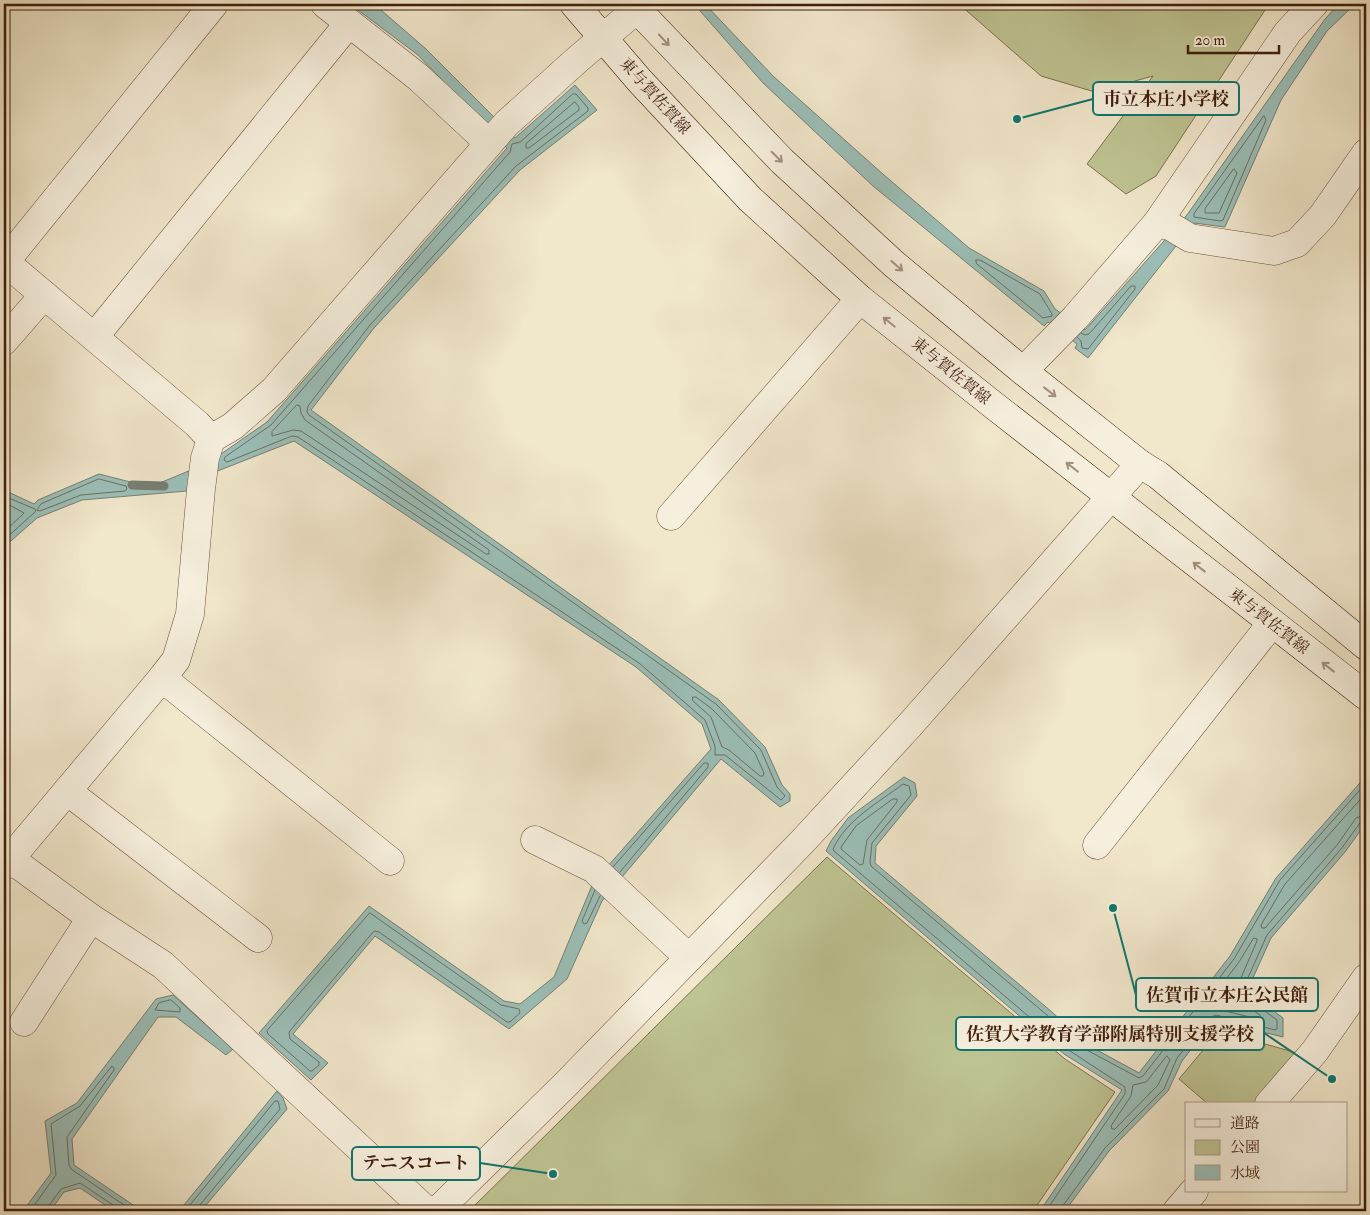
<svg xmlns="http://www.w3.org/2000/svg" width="1370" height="1215" font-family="'IM FELL Double Pica','Noto Serif JP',serif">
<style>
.green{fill:#bfc493;stroke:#80714f}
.water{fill:#9bbfb8;stroke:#777f73}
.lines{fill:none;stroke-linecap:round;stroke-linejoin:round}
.shore{stroke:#6e6e62;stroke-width:1}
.stream{stroke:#777f73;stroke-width:9}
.minor-casing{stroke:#6c503b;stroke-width:29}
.tertiary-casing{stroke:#6c503b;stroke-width:29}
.secondary-casing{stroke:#401e0b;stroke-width:29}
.minor{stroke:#f6efdd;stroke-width:28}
.tertiary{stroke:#f6efdd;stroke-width:28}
.secondary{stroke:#f6efdd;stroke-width:28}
.oneway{stroke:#a4917e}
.labels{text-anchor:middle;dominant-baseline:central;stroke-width:5;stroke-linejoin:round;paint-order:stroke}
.street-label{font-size:16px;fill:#401e0b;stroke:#f6efdd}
.leader{fill:none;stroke:#0f766e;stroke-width:2}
.callout-dot{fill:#0f766e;stroke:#f6efdd;stroke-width:2}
.callout{fill:#f6efdd;stroke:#0f766e;stroke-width:2}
.callout-label{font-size:18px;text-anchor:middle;font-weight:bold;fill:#401e0b}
</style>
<rect width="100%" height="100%" fill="#f1e7cb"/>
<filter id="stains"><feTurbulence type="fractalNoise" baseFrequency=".004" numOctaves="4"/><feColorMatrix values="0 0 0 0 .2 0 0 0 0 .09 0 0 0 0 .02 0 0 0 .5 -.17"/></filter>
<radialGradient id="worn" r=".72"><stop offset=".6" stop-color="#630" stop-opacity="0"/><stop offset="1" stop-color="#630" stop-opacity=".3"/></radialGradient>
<g class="green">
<path d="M 959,4 L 1269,4 L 1156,176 L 1126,194 L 1087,164 L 1153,76 L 1095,92 L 1041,76 Z"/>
<path d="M 827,857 L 1065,1059 L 1115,1092 L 1033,1211 L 469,1211 Z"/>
<path d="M 1219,1031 L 1297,1053 L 1253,1104 L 1208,1104 L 1179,1079 Z"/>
</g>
<g class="water">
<path d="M 350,4 L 374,4 L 426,49 L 515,138 L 575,85 L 597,110 L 520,170 L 374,328 L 311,410 L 719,700 L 765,747 L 782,785 L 790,794 L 790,801 L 780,807 L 721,759 L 602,901 L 567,979 L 509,1029 L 375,936 L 293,1034 L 328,1063 L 311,1080 L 259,1033 L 369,906 L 504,1001 L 520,1004 L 554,977 L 593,883 L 711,749 L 702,724 L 636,667 L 294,441 L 215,472 L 187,491 L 82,500 L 37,518 L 4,547 L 4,490 L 34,504 L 38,500 L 99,474 L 150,487 L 208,463 L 267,422 L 507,148 L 418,55 Z"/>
<path d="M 694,4 L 705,4 L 773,76 L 884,175 L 969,248 L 1044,291 L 1055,309 L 1085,330 L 1187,215 L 1325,19 L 1339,4 L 1355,4 L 1327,31 L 1281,100 L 1225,227 L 1194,223 L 1088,358 L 1075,348 L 1077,344 L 1048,322 L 1044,326 L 873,186 L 763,83 Z"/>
<path d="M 1366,776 L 1366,823 L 1345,852 L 1271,938 L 1247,991 L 1283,1018 L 1283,1037 L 1214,1020 L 1182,1061 L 1168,1091 L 1109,1151 L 1065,1211 L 1040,1211 L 1122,1090 L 1064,1054 L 826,851 L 831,841 L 848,818 L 904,777 L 915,783 L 917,796 L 876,846 L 875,863 L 1052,1012 L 1086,1044 L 1139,1073 L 1230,956 L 1276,878 Z"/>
<path d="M 173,995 L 233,1049 L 226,1055 L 176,1017 L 158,1017 L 72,1139 L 74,1165 L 142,1211 L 114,1211 L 80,1188 L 64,1192 L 50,1211 L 23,1211 L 51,1173 L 45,1121 L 77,1103 L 156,999 Z"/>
<path d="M 277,1091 L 283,1098 L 287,1109 L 201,1211 L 179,1211 Z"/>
</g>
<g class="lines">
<g class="shore">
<path d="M 573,94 L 576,94 L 588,108 L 588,111 L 516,166 L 370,325 L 308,406 L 307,412 L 309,415 L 716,704 L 761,750 L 777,787 L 785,796 L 781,800 L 725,755 L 715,755 L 715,746 L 705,720 L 639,663 L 298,437 L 292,436 L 227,462 L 224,460 L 225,457 L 271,425 L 510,152 L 512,144 L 520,142 Z"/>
<path d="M 575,102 L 579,107 L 579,110 L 529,148 L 526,148 L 526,144 Z"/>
<path d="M 1264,116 L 1266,120 L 1223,220 L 1220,221 L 1194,217 L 1194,214 Z"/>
<path d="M 1234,169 L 1237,173 L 1219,213 L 1205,213 L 1205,209 Z"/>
<path d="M 976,260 L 980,260 L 1040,294 L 1052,314 L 1052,316 L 1043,318 L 977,264 Z"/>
<path d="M 1077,337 L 1081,341 L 1082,348 L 1088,349 L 1135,289 L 1135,286 L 1131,286 L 1089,334 L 1085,335 L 1081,333"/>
<path d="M 297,405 L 300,406 L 301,413 L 305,420 L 489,550 L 489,554 L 486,554 L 301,431 L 293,430 L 272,436 L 272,432 Z"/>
<path d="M 99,479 L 126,486 L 127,489 L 125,491 L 81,495 L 40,511 L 37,510 L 41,504 Z"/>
<path d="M 4,496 L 35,509 L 36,511 L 4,540"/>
<path d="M 4,502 L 24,513 L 4,532"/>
<path d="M 693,697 L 696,697 L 712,709 L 755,753 L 764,773 L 763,776 L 760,776 L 729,750 L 722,747 L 711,717 L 693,701 Z"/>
<path d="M 1366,793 L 1285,884 L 1261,925 L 1262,928 L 1265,928 L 1337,845 L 1356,818 L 1366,814"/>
<path d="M 893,799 L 897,799 L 897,802 L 867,840 L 863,864 L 860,865 L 841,849 L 841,847 L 856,826 Z"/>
<path d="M 613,867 L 704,763 L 708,763 L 708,767 L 620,872"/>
<path d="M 595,890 L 582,921 L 584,924 L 587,923 L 600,896"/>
<path d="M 370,913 L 501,1005 L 519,1009 L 520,1013 L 510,1022 L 507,1022 L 379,932 L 374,931 L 289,1032 L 290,1039 L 319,1062 L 319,1065 L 312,1071 L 310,1071 L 268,1034 L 267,1031 Z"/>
<path d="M 1254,938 L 1257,939 L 1257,941 L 1237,987 C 1234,1001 1250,1008 1260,1015 L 1260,1019 L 1258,1019 L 1217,1009 L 1204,1011 L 1204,1008 L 1239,962 Z"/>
<path d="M 171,1000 L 180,1008 L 180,1012 L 155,1010 L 159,1003 Z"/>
<path d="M 1167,1056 L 1170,1060 L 1158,1085 L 1115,1129 L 1112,1129 L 1111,1126 L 1131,1096 L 1133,1085 L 1146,1082 Z"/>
<path d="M 30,1211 L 56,1175 L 51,1124 L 80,1106 L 112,1066 L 114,1068 L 114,1070 L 67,1137 L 69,1165 L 71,1169 L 133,1211"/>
<path d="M 47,1211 L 48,1207 L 61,1189 L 80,1183 L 113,1205 L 116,1211"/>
<path d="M 185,1211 L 275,1101 L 278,1101 L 280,1109 L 199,1206 L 198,1211"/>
<path d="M 1046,1211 L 1125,1094 L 1125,1087 L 1067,1049 L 834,851 L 833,849 C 847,819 878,803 903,784 L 909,786 L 911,795 L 872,843 L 870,862 L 871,866 L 1048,1016 L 1083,1048 L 1139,1078 L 1143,1076 L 1234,959 L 1280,880 L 1366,783"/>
<path d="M 1062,1211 L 1062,1207 L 1105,1148 L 1164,1089 L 1177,1058 L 1211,1017 L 1216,1015 L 1275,1030 L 1277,1029 L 1277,1020 L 1244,996 L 1243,989 L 1267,935 L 1341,849 L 1360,823 L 1366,821"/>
</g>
<path class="stream" d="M 132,485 L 164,486"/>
<defs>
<g id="minor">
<path d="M 325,4 L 418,77 L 489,143"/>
<path d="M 1157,223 L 1170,226 L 1190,238 L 1274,251 L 1297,243 L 1323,215 L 1366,153"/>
<path d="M 4,261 L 197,424 L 211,439"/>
<path d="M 5,262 L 214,4"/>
<path d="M 95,336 L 349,23"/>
<path d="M 4,341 L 44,295"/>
<path d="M 1023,371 L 1075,318 L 1157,223 L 1288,32 L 1314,4"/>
<path d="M 671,516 L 860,299"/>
<path d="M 162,678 L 390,861"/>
<path d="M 67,791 L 258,938"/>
<path d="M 535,840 L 594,869 L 689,958"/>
<path d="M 1097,845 L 1272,623"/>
<path d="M 9,858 L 91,918 L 163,965 L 427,1211"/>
<path d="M 4,866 L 162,678 L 176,660 L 190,614 L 201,489 L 205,458 L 211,439 L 233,426 L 274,390 L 506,124 L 578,59 L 636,10"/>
<path d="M 24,1022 L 91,918"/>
<path d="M 1269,1104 L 1315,1051 L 1366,978"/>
<path d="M 1177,1211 L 1194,1191"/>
</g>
<path id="tertiary" d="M 437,1211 L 566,1084 L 803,841 L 909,726 L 1140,464"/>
<g id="secondary">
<path d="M 574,4 L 639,80 L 750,199 L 860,299 L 992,404 L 1366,696"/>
<path d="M 632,4 L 782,161 L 894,264 L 1023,371 L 1140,464 L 1158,475 L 1366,646"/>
</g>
</defs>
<use href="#minor" class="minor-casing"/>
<use href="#tertiary" class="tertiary-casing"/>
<use href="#secondary" class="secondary-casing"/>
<use href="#minor" class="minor"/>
<use href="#tertiary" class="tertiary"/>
<use href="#secondary" class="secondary"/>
</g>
<defs><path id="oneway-shaft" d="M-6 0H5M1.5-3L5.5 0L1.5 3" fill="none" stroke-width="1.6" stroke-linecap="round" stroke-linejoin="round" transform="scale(1.25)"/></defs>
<g class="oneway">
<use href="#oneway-shaft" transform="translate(664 40) rotate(47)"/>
<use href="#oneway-shaft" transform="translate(777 157) rotate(45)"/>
<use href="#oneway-shaft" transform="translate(897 266) rotate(41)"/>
<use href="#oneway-shaft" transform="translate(889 322) rotate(-141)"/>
<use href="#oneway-shaft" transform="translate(1050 392) rotate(38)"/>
<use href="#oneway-shaft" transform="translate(1072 467) rotate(-142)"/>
<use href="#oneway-shaft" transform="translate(1199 567) rotate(-142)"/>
<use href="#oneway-shaft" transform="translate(1328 667) rotate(-142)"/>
</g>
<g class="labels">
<g class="street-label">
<text transform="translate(655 96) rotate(48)">東与賀佐賀線</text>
<text transform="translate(951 371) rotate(39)">東与賀佐賀線</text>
<text transform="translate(1269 621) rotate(38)">東与賀佐賀線</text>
</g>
</g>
<path class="leader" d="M1017 119L1093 99M1113 908L1136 995M1332 1079L1264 1033M553 1174L480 1163"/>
<g class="callout-dot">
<circle cx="1017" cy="119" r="5"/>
<circle cx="1113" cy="908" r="5"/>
<circle cx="1332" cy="1079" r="5"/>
<circle cx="553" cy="1174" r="5"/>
</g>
<g class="callout">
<rect x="1093" y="82" width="146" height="33" rx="5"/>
<rect x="1136" y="978" width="182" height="33" rx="5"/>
<rect x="956" y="1017" width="308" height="33" rx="5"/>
<rect x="352" y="1147" width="128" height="33" rx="5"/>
</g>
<g class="callout-label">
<text x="1166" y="105">市立本庄小学校</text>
<text x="1227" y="1001">佐賀市立本庄公民館</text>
<text x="1110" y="1040">佐賀大学教育学部附属特別支援学校</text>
<text x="416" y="1169">テニスコート</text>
</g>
<rect width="1370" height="1215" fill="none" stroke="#f1e7cb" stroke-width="20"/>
<rect x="5" y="5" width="1360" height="1205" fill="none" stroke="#401e0b" stroke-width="2.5"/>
<rect x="10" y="10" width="1350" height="1195" fill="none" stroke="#401e0b"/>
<rect x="1185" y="1102" width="162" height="90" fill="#f6efdd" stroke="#ad9b89"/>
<rect x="1195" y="1119" width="25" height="8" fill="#f6efdd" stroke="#ad9b89"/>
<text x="1230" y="1128" font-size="15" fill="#401e0b">道路</text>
<rect x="1195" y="1140" width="25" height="15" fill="#bfc493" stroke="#ad9b89"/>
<text x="1230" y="1152" font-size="15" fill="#401e0b">公園</text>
<rect x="1195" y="1165" width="25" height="15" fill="#9bbfb8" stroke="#ad9b89"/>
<text x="1230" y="1178" font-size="15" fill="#401e0b">水域</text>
<path d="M1188 45v8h91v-8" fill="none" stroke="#401e0b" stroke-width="2.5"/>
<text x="1195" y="45" font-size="15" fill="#401e0b" stroke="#f6efdd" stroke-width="4" paint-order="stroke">20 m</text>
<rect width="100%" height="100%" filter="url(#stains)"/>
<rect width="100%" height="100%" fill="url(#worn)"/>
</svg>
